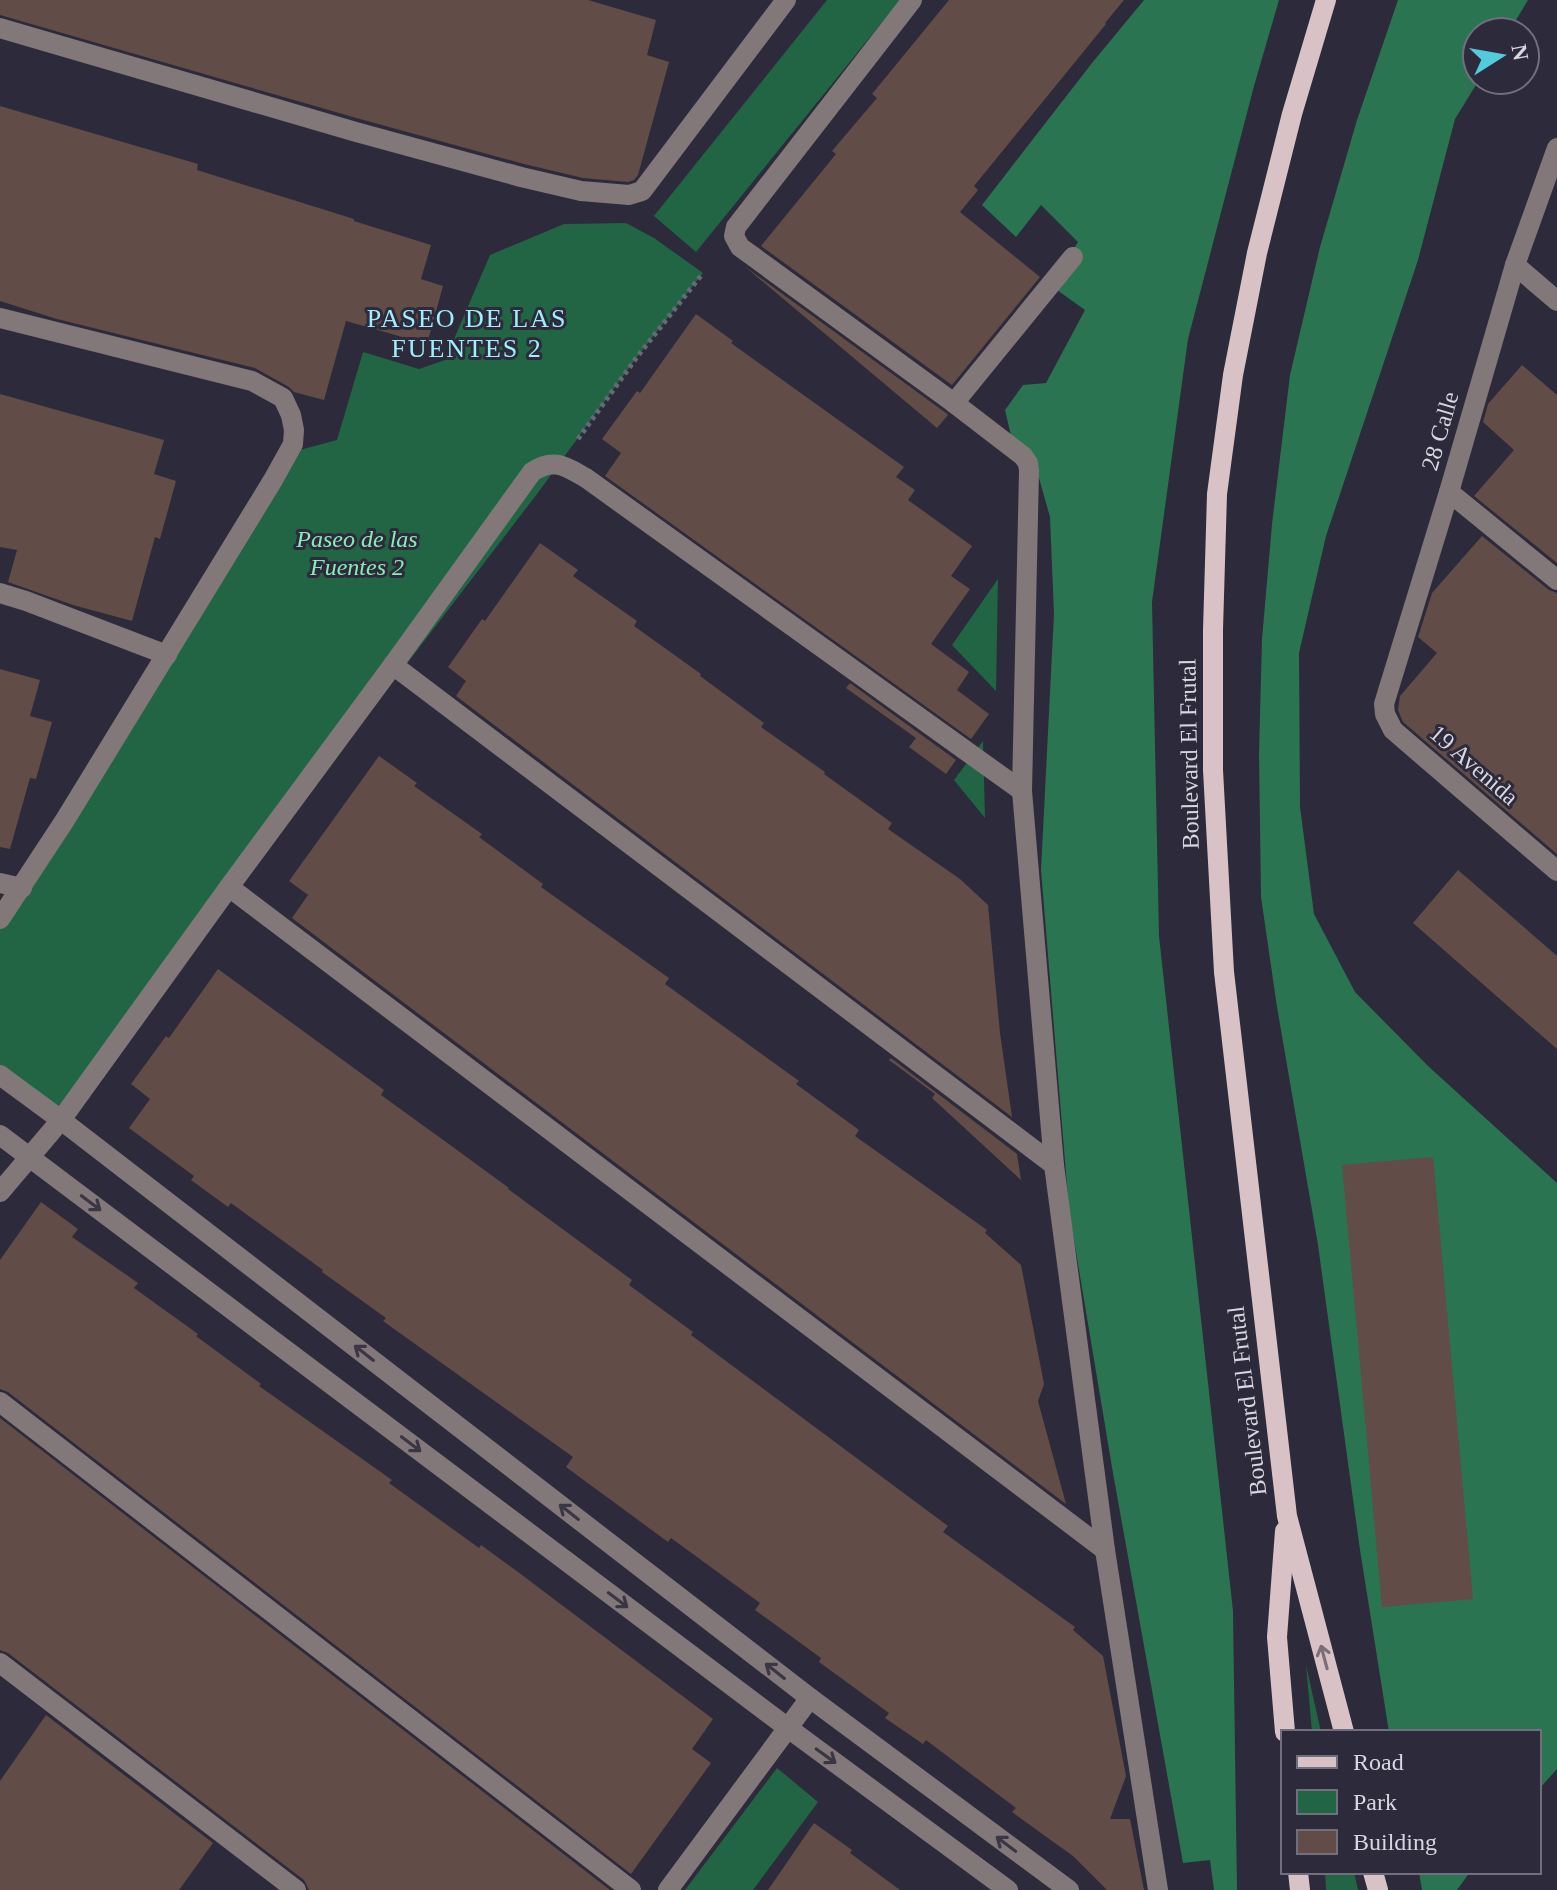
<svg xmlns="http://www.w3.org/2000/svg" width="1557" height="1890" font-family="Georgia,serif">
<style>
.green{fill:#216545}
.forest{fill:#2a7451}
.building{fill:#624c47}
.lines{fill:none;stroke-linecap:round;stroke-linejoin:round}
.path{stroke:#6a6876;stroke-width:5;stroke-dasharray:4 4;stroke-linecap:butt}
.minor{stroke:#827879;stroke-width:20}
.major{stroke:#d9c2c6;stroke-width:20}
.oneway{stroke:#3a3644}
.oneway2{stroke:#7a6e7a}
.labels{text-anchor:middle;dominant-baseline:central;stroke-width:6;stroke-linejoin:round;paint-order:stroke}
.street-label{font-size:24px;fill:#d7d6e1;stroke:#2d2a3b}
.park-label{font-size:24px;font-style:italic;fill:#87edb7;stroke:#2d2a3b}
.neighbourhood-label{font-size:26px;letter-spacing:2px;fill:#9feefc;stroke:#2d2a3b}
</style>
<rect width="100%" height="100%" fill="#2d2a3b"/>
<g class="green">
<path d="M 827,0 L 900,0 L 696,252 L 654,216 Z"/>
<path d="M 626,223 L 654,238 L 703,273 L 637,357 L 537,494 L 369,713 L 66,1118 L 0,1073 L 0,905 L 296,451 L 337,440 L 363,352 L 419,369 L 445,360 L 490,255 L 564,224 Z"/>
<path d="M 998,579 L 996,691 L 952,645 Z"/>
<path d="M 983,741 L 985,818 L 954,780 Z"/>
<path d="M 1306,1665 L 1321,1732 L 1312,1732 Z"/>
<path d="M 777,1768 L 818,1802 L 753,1890 L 685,1890 Z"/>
<path d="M 1325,1872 L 1354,1872 L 1358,1890 L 1326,1890 Z"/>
</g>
<g class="forest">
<path d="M 1144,0 L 1279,0 L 1254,86 L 1188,339 L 1152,602 L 1159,936 L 1233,1611 L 1237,1890 L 1214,1890 L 1210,1860 L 1183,1863 L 1113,1473 L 1069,1210 L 1041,870 L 1054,614 L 1050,517 L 1037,471 L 1013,444 L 1005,410 L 1023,385 L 1046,383 L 1085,310 L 1050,285 L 1078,242 L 1041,205 L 1016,237 L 982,205 L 1092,63 Z"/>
<path d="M 1398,0 L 1528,0 L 1509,32 L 1477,32 L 1477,80 L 1479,80 L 1455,119 L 1418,260 L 1326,536 L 1299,653 L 1300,807 L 1314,914 L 1355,992 L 1428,1066 L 1557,1183 L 1557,1769 L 1539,1789 L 1539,1732 L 1389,1732 L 1360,1550 L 1318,1245 L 1277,1007 L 1261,897 L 1259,753 L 1262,639 L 1272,524 L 1290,375 L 1320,247 L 1357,120 Z"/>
<path d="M 1419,1872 L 1470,1872 L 1457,1890 L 1422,1890 Z"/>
</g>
<g class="building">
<path d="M 0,0 L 588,0 L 656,20 L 647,55 L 669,62 L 638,175 L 634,180 L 628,182 L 583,178 L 524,164 L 360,119 L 0,15 Z"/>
<path d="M 949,0 L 1124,0 L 1105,23 L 1106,24 L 974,186 L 978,190 L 960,212 L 1040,277 L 952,385 L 761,246 L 836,154 L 832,151 L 877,98 L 872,94 Z"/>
<path d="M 0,106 L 198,164 L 197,170 L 354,219 L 354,221 L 431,245 L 421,279 L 443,286 L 427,344 L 346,321 L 324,400 L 294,392 L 289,387 L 255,368 L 57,319 L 0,301 Z"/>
<path d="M 744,266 L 946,413 L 948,415 L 937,428 Z"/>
<path d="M 696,314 L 733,341 L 731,343 L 904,467 L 896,477 L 915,490 L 908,500 L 972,546 L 951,576 L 970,589 L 931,644 L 969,672 L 957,690 L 989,714 L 971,739 L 605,476 L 621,453 L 602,439 L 637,391 L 640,393 Z"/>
<path d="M 1522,365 L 1557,395 L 1557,563 L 1474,496 L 1514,450 L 1483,422 L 1488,404 Z"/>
<path d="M 0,394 L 164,440 L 154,474 L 176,481 L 160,539 L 155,537 L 132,621 L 73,605 L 8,582 L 17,550 L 0,547 Z"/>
<path d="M 1482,536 L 1549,590 L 1557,593 L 1557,854 L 1403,722 L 1398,710 L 1400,696 L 1437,653 L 1418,637 L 1432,593 Z"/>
<path d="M 540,543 L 578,570 L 573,576 L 637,621 L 634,626 L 701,674 L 700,676 L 764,723 L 761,727 L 825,772 L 824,774 L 892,823 L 888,829 L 960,879 L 988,905 L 1000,1033 L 1012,1117 L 456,696 L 466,681 L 448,667 L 482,619 L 485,621 Z"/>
<path d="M 0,669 L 40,680 L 30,716 L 52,722 L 36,779 L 30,778 L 10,849 L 0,847 Z"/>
<path d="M 850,683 L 956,760 L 946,774 L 909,747 L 916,738 L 846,688 Z"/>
<path d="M 379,756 L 417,783 L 414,786 L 482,834 L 479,837 L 543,884 L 541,887 L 669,978 L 665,984 L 799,1081 L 796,1084 L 859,1130 L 855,1136 L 987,1230 L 985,1233 L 1021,1265 L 1044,1384 L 1038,1401 L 1066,1504 L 292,918 L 308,895 L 289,881 Z"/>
<path d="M 1458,870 L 1557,956 L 1557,1049 L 1413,923 Z"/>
<path d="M 218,969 L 384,1090 L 381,1095 L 446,1142 L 509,1188 L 508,1189 L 632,1280 L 629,1285 L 693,1332 L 691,1335 L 948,1526 L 943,1532 L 1075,1627 L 1073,1630 L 1103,1656 L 1126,1776 L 1110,1819 L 1130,1819 L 1144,1890 L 1107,1890 L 1073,1856 L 1012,1812 L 1016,1808 L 926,1740 L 923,1744 L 885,1718 L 889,1713 L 819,1662 L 821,1658 L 755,1610 L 760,1603 L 671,1538 L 668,1542 L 566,1467 L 573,1457 L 383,1321 L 386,1318 L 322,1272 L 323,1270 L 231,1203 L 228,1207 L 191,1180 L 194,1176 L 129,1128 L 150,1099 L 131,1084 L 166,1036 L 169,1038 Z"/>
<path d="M 891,1058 L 1017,1154 L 1021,1180 L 932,1098 L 935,1094 L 889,1060 Z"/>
<path d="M 1433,1157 L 1473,1599 L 1382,1607 L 1342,1165 Z"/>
<path d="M 41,1202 L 78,1229 L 72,1237 L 138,1283 L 134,1288 L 198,1334 L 196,1336 L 261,1384 L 259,1386 L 392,1480 L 389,1483 L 479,1548 L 481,1545 L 518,1572 L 713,1719 L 692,1749 L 711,1763 L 631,1874 L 8,1392 L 0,1389 L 0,1260 Z"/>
<path d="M 0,1418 L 610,1890 L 309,1890 L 304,1880 L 8,1653 L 0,1650 Z"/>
<path d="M 46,1715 L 213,1843 L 179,1890 L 0,1890 L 0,1781 Z"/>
<path d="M 814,1823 L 852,1850 L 850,1853 L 900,1890 L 768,1890 Z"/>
</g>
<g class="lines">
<path class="path" d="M 578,439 L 637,357 L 703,273"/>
<g class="minor">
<path d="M 912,0 L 736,227 L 734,236 L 740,247 L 954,403 L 1023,456 L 1028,463 L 1029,471 L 1022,791 L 1054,1165 L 1105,1550 L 1158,1890"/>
<path d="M 0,28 L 356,132 L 521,177 L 581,191 L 629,195 L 642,191 L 786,0"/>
<path d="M 1557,148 L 1515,265 L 1449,492 L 1384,704 L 1385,714 L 1393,730 L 1557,871"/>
<path d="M 1515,265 L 1557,301"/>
<path d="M 0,318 L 252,381 L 283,398 L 291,415 L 294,430 L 293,444 L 273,480 L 65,820 L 0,919"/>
<path d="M 954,403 L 1073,257"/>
<path d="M 1449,492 L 1557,580"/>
<path d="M 0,593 L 26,601 L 167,655"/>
<path d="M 393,665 L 1054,1165"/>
<path d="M 0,883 L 22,888"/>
<path d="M 229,887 L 1105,1550"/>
<path d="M 0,1075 L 61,1120 L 810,1698 L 1069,1890"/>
<path d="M 0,1135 L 788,1728 L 1008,1890"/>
<path d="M 0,1192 L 61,1120 L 229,887 L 393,665 L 532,472 C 554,457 566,467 586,478 L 1022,791"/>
<path d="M 0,1402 L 631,1890"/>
<path d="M 0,1663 L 296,1890"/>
<path d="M 668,1890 L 810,1698"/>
</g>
<g class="major">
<path d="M 1326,0 L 1292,114 L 1257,253 L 1233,375 L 1217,494 L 1213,630 L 1213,770 L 1224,972 L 1287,1516 L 1344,1732"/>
<path d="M 1285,1732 L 1277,1637 L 1285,1531"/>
<path d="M 1298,1872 L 1300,1890"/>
<path d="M 1373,1872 L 1378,1890"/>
</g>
</g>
<defs><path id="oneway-shaft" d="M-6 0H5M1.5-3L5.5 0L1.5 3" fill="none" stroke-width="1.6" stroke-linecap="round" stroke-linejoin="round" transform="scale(2)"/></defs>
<g class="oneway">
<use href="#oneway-shaft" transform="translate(91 1203) rotate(37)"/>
<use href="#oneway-shaft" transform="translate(364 1353) rotate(-142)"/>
<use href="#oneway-shaft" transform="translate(411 1444) rotate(37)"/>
<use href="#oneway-shaft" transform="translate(569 1512) rotate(-142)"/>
<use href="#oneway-shaft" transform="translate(618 1600) rotate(37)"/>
<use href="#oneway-shaft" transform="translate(775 1671) rotate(-142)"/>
<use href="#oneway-shaft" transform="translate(826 1756) rotate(36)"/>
<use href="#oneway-shaft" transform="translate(1006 1844) rotate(-143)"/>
</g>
<use class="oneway2" href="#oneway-shaft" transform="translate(1324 1657) rotate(-105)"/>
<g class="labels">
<g class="street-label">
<text transform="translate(1440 431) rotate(-74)">28 Calle</text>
<text transform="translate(1189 754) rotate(-91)">Boulevard El Frutal</text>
<text transform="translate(1474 765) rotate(41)">19 Avenida</text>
<text transform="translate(1247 1401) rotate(-97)">Boulevard El Frutal</text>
</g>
<g class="park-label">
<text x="357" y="539">Paseo de las<tspan x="357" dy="28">Fuentes 2</tspan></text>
</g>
<g class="neighbourhood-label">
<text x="467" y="318">PASEO DE LAS<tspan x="467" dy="30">FUENTES 2</tspan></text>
</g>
</g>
<rect x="1281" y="1730" width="260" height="144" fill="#2d2a3b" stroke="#716f7d" stroke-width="2"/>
<rect x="1297" y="1756" width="40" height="12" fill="#d9c2c6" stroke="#716f7d" stroke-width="2"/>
<text x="1353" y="1770" font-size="24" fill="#d7d6e1">Road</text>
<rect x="1297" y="1790" width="40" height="24" fill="#216545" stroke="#716f7d" stroke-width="2"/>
<text x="1353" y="1810" font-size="24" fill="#d7d6e1">Park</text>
<rect x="1297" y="1830" width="40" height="24" fill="#624c47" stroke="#716f7d" stroke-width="2"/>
<text x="1353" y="1850" font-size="24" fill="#d7d6e1">Building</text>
<g transform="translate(1501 56) rotate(79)"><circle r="38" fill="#2d2a3b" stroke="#716f7d" stroke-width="2"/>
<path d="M0-6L14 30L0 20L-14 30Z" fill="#54cadd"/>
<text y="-12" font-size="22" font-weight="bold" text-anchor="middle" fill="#d7d6e1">N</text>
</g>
</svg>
